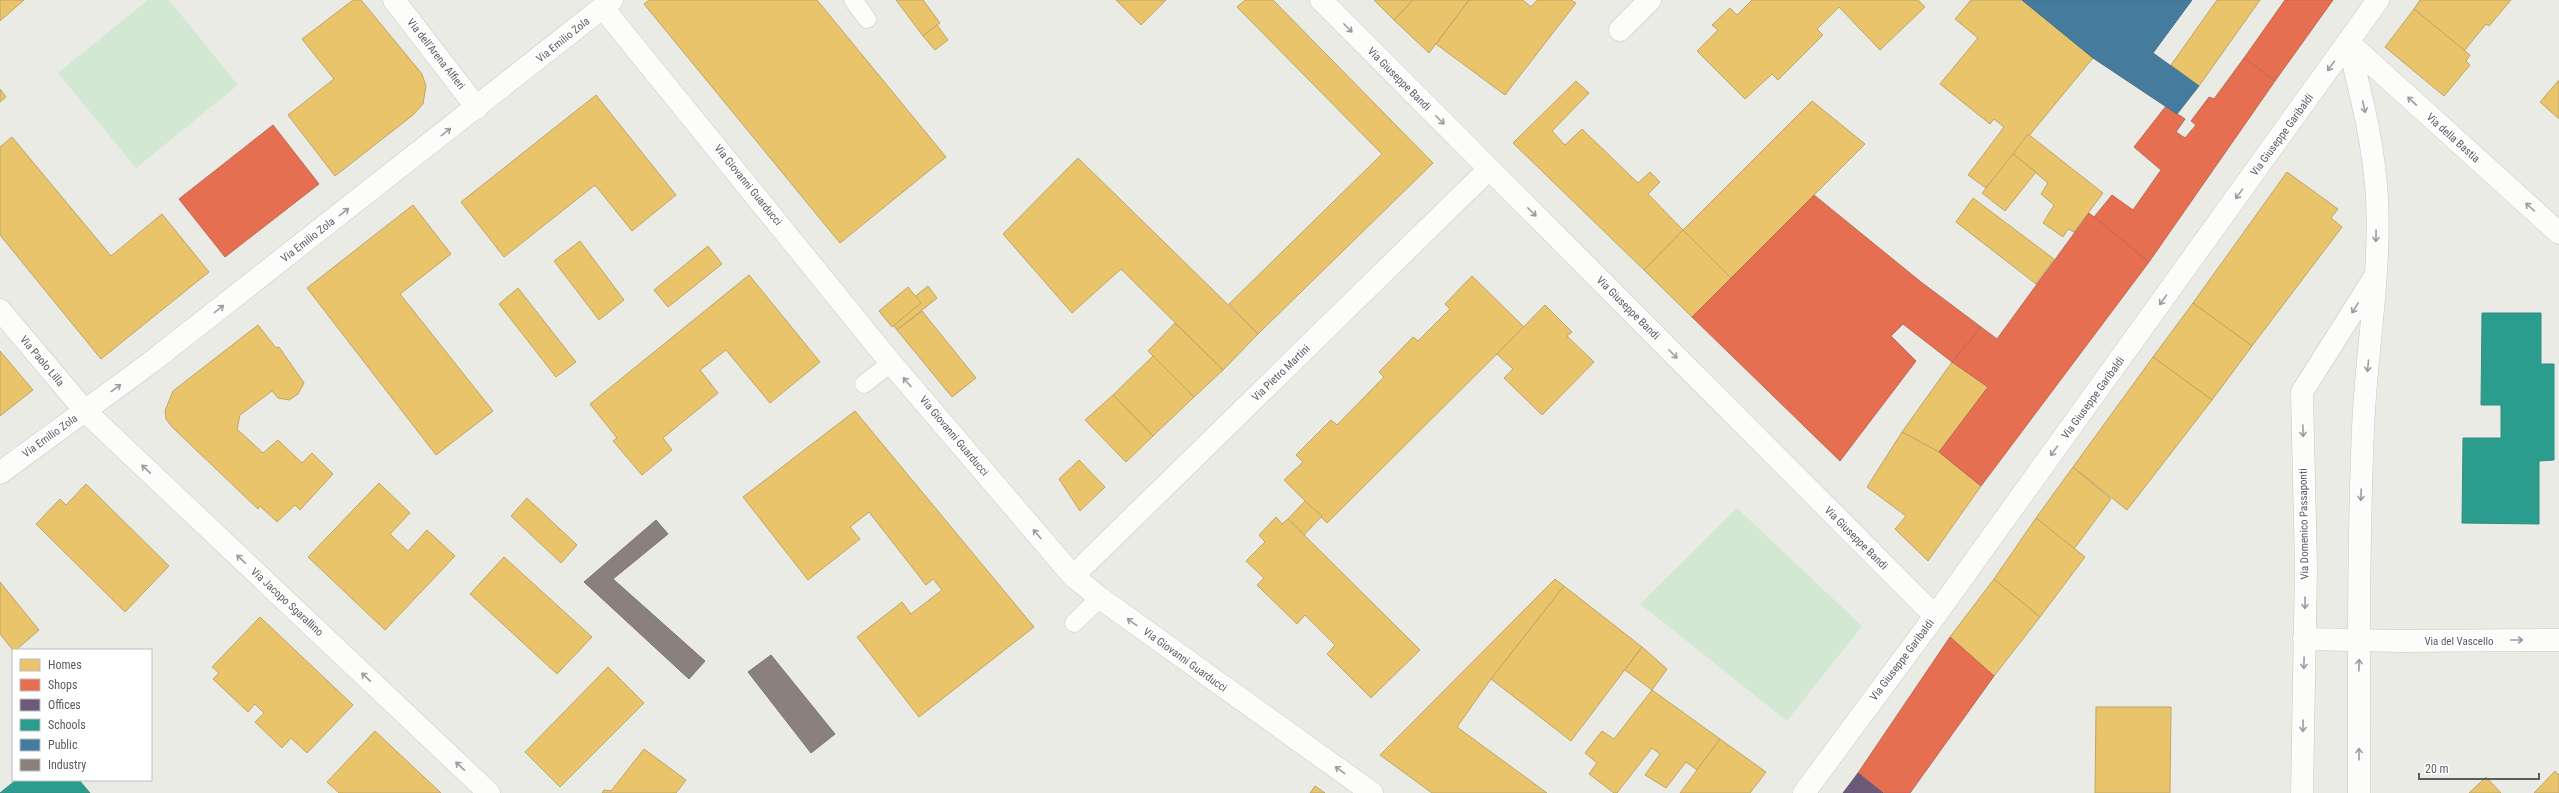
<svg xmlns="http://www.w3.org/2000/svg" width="2559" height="793" font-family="'Roboto Condensed',sans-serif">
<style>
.green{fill:#d2e8d3}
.homes{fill:#e9c46a;stroke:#bea568}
.shops{fill:#e76f51;stroke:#bd6956}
.offices{fill:#6d597a;stroke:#675a73}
.schools{fill:#2a9d8f;stroke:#388a82}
.public{fill:#457b9d;stroke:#4b728c}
.industry{fill:#8a817c;stroke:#7c7674}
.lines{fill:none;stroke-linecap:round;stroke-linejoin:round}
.service-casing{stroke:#c7c8c7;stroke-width:19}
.minor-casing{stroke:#c7c8c7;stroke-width:23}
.tertiary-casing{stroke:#c7c8c7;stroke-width:23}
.service{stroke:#fcfcfb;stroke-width:18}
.minor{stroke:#fcfcfb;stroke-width:22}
.tertiary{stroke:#fcfcfb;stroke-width:22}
.oneway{stroke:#9b9ca0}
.labels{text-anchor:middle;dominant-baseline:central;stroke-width:4;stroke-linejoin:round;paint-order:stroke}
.street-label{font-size:11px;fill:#5a5c63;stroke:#fff}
</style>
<rect width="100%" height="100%" fill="#ebebe5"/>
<g class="green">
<path d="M 148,0 L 169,0 L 238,85 L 136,168 L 58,73 Z"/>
<path d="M 1737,508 L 1862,626 L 1787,721 L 1640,604 Z"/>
</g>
<g class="homes">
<path d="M 0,0 L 24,0 L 0,21 Z"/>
<path d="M 353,0 L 361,0 L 422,74 L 426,86 L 423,104 L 413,115 L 335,176 L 288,115 L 334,79 L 302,39 Z"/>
<path d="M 649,0 L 817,0 L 946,157 L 840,243 L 644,4 Z"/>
<path d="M 896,0 L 923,0 L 940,23 L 923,36 Z"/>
<path d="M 1116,0 L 1166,0 L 1141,25 Z"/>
<path d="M 1245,0 L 1273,0 L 1433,163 L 1258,334 L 1229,304 L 1382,154 L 1237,7 Z"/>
<path d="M 1374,0 L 1413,0 L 1394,20 Z"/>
<path d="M 1413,0 L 1469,0 L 1429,53 L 1394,20 Z"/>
<path d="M 1469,0 L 1523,0 L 1531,7 L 1537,0 L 1571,0 L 1576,3 L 1505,95 L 1436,44 Z"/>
<path d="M 1752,0 L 1918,0 L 1925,7 L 1880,50 L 1839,7 L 1817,29 L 1823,35 L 1778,80 L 1772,74 L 1745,99 L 1697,51 L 1718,30 L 1712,25 L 1730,8 L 1737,15 Z"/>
<path d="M 1971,0 L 2022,0 L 2093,58 L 1986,188 L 1968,175 L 2004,127 L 1994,119 L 1990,124 L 1940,84 L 1978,38 L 1955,19 Z"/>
<path d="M 2217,0 L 2260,0 L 2199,86 L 2171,65 Z"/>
<path d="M 2420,0 L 2511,0 L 2489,26 L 2486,24 L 2464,51 L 2414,9 Z"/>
<path d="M 2414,9 L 2470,55 L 2466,61 L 2470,65 L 2444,96 L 2385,47 Z"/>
<path d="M 937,25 L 948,40 L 935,50 L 923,36 Z"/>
<path d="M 2559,80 L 2559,119 L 2540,102 Z"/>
<path d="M 1576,81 L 1589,93 L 1552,131 L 1565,145 L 1582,129 L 1638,183 L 1650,172 L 1660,182 L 1648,194 L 1683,230 L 1644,270 L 1513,143 Z"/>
<path d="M 0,89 L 6,97 L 0,102 Z"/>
<path d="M 596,95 L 676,195 L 632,231 L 595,185 L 504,257 L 461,202 Z"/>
<path d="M 1812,101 L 1865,144 L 1731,278 L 1683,230 Z"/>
<path d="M 2028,134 L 2103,193 L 2074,232 L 2068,229 L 2063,237 L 2043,223 L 2054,205 L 2041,194 L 2048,183 L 2013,154 Z"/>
<path d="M 12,137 L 111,256 L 162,214 L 209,272 L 101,359 L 0,235 L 0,147 Z"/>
<path d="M 2013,154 L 2036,172 L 2005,211 L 1982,193 Z"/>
<path d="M 1078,158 L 1258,334 L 1223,370 L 1121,269 L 1072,313 L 1003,234 Z"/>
<path d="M 2287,172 L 2338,209 L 2331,218 L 2342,227 L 2252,346 L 2193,303 Z"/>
<path d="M 1973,198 L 2054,259 L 2036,284 L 1956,222 Z"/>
<path d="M 413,205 L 451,254 L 400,294 L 493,411 L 436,455 L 307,288 Z"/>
<path d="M 1683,230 L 1731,278 L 1692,317 L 1644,270 Z"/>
<path d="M 580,241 L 624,300 L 599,320 L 554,261 Z"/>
<path d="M 708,246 L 722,264 L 668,307 L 654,290 Z"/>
<path d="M 749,275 L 820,362 L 770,403 L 726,350 L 700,370 L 718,393 L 663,438 L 672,450 L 642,475 L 613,441 L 617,438 L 590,404 Z"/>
<path d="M 1472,276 L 1524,327 L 1327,523 L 1284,480 L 1303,462 L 1296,455 L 1331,420 L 1337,425 L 1384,377 L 1379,372 L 1413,337 L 1418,341 L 1450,309 L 1445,304 Z"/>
<path d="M 928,286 L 937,298 L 897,330 L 888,318 Z"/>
<path d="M 908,287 L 921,303 L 892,327 L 879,311 Z"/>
<path d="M 518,288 L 576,362 L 556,377 L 499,304 Z"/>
<path d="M 2193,303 L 2252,346 L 2212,400 L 2153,357 Z"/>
<path d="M 1545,305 L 1572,332 L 1567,336 L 1594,362 L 1542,415 L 1504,378 L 1513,369 L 1497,354 Z"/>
<path d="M 922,311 L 976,378 L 952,397 L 897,330 Z"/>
<path d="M 1175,323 L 1223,370 L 1194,397 L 1148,351 Z"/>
<path d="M 258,325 L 276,348 L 279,347 L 304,383 L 298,394 L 289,400 L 278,398 L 272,391 L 240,415 L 237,429 L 263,453 L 278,440 L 302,463 L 312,453 L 333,474 L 300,510 L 295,505 L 277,522 L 260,506 L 258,509 L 172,427 L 166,419 L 165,411 L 173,391 Z"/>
<path d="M 0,351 L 33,390 L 0,416 Z"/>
<path d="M 1153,356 L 1194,397 L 1153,436 L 1113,395 Z"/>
<path d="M 2153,357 L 2212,400 L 2127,510 L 2073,467 Z"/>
<path d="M 1952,362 L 1988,387 L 1939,452 L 1902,432 Z"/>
<path d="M 1113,395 L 1153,436 L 1126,462 L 1085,420 Z"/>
<path d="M 855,411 L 1034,627 L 919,717 L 857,637 L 902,602 L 911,614 L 942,590 L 933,579 L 926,585 L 869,512 L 850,527 L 860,539 L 808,580 L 743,497 Z"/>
<path d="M 1902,432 L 1939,452 L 1981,486 L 1928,561 L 1895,529 L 1906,516 L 1867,487 Z"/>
<path d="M 1079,460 L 1105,487 L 1080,511 L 1059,479 Z"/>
<path d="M 2073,467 L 2111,499 L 2074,549 L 2036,518 Z"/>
<path d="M 379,483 L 410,513 L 390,534 L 408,551 L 427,530 L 455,556 L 385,630 L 308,557 Z"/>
<path d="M 86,484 L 169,566 L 125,612 L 36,524 L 60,499 L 66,505 Z"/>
<path d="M 527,498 L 577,545 L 561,563 L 511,516 Z"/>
<path d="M 1305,501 L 1322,516 L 1304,535 L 1288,519 Z"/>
<path d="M 1276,517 L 1282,524 L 1288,519 L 1420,650 L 1371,698 L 1327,654 L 1335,645 L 1305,615 L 1297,624 L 1257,585 L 1264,578 L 1246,561 L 1265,542 L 1259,535 Z"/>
<path d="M 2036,518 L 2085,557 L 2040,617 L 1994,579 Z"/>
<path d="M 504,557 L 592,637 L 557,674 L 470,594 Z"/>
<path d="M 1555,579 L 1564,586 L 1491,679 L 1457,727 L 1547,793 L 1432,793 L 1380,755 Z"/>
<path d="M 1994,579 L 2040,617 L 1994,676 L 1950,637 Z"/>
<path d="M 0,582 L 39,630 L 16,650 L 13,650 L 0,634 Z"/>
<path d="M 1564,586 L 1642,647 L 1571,741 L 1491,679 Z"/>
<path d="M 260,617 L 353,705 L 307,753 L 291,738 L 282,748 L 255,722 L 264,713 L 255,704 L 248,712 L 213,679 L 219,673 L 212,667 Z"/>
<path d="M 1642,647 L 1667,669 L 1652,690 L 1625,670 Z"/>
<path d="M 608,667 L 644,703 L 560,787 L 525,752 Z"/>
<path d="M 1652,690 L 1720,739 L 1697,770 L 1686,762 L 1666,788 L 1645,775 L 1660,754 L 1652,748 L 1617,793 L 1614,793 L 1589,774 L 1597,763 L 1585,753 L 1602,731 L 1614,739 Z"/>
<path d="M 2096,707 L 2171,707 L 2170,793 L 2095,793 Z"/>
<path d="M 375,731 L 441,793 L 339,793 L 327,782 Z"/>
<path d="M 1720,739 L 1766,772 L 1750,793 L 1680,793 Z"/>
<path d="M 644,749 L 686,780 L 676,793 L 602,793 L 604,790 L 611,791 Z"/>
<path d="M 2555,771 L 2559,775 L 2559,793 L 2534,793 Z"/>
<path d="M 2486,777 L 2501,793 L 2469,793 Z"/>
<path d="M 1315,786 L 1325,793 L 1310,793 Z"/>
</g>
<g class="shops">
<path d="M 2285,0 L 2333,0 L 2275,81 L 2244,58 Z"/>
<path d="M 2244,58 L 2275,81 L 2149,262 L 2094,217 L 2112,195 L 2133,210 L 2161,170 L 2134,147 L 2166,106 L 2185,119 L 2176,132 L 2185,138 L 2196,125 L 2191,121 L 2209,97 L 2214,99 Z"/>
<path d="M 273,125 L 319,184 L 225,257 L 179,199 Z"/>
<path d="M 1814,195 L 1921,282 L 1981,327 L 1952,362 L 1903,324 L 1891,336 L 1916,361 L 1840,461 L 1692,317 Z"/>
<path d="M 2089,213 L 2149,262 L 1981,486 L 1939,452 L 1988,387 L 1952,362 L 1981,327 L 1997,339 Z"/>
<path d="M 1950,637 L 1994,676 L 1910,793 L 1883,793 L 1858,773 Z"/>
</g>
<path class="offices" d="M 1858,773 L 1883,793 L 1843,793 Z"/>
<g class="schools">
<path d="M 2482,313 L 2541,313 L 2541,364 L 2554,364 L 2554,460 L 2539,461 L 2539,524 L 2462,523 L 2463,438 L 2501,438 L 2501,405 L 2481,405 Z"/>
<path d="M 16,780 L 79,780 L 90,793 L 0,793 Z"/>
</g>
<path class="public" d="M 2022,0 L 2192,0 L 2153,53 L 2199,86 L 2177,114 L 2093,58 Z"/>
<g class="industry">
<path d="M 656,520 L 668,534 L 613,579 L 705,661 L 689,679 L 584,582 Z"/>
<path d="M 771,655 L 835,734 L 811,753 L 748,672 Z"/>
</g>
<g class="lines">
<defs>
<g id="service">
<path d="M 853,0 L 867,19"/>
<path d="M 864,384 L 891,363"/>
<path d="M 1074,623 L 1100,598"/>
</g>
<g id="minor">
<path d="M 394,0 L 477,108"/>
<path d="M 1321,0 L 1935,616"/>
<path d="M 603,8 L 891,363 L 1073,576 L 1100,598 L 1372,793"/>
<path d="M 1620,30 L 1650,0"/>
<path d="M 2348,42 C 2361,94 2374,145 2377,198 C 2381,275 2366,352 2363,429 C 2358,550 2359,672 2359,793"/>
<path d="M 2348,42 L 2559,233"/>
<path d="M 0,310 L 85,411 L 489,793"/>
<path d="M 0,473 L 150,363 L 612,0"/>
<path d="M 1073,576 L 1489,169"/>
<path d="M 2304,639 L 2401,641 L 2559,640"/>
<path d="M 2302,793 L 2306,568 L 2302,392 L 2374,278"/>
</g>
<path id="tertiary" d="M 1804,793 L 1935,616 L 2378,0"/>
</defs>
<use href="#service" class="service-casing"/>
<use href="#minor" class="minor-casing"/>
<use href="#tertiary" class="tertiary-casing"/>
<use href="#service" class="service"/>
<use href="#minor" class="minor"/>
<use href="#tertiary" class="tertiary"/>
</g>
<defs><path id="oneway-shaft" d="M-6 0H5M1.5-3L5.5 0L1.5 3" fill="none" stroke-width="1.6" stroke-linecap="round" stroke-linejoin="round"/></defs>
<g class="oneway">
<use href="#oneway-shaft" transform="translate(1348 28) rotate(45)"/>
<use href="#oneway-shaft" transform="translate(2331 66) rotate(126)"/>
<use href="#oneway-shaft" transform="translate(2412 101) rotate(-137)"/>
<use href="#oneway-shaft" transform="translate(2364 107) rotate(77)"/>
<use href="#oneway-shaft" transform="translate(1440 120) rotate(45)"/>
<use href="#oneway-shaft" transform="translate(446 132) rotate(-38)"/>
<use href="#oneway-shaft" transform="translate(2239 194) rotate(126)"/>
<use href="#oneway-shaft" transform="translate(2530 207) rotate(-138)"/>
<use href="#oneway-shaft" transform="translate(344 212) rotate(-38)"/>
<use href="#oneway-shaft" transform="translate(1532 212) rotate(45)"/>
<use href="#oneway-shaft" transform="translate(2376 236) rotate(91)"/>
<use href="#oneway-shaft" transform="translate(2163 300) rotate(126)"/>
<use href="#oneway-shaft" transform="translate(2355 308) rotate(122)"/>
<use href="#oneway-shaft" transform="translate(219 309) rotate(-38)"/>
<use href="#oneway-shaft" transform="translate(1673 354) rotate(45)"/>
<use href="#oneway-shaft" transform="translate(2368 366) rotate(95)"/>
<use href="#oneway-shaft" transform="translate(907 382) rotate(-130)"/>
<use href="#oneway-shaft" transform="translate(116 388) rotate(-36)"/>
<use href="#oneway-shaft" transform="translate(2303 431) rotate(89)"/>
<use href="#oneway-shaft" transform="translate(2054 451) rotate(126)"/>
<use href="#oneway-shaft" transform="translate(146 469) rotate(-137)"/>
<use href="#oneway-shaft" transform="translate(2361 495) rotate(92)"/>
<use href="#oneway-shaft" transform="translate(1037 534) rotate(-130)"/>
<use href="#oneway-shaft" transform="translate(241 559) rotate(-137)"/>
<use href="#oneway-shaft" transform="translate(2305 603) rotate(91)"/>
<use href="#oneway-shaft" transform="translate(1132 622) rotate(-144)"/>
<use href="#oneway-shaft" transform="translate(2517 640)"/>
<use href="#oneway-shaft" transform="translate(2304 663) rotate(91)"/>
<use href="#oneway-shaft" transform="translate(2359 665) rotate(-89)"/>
<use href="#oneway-shaft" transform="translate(366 677) rotate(-137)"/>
<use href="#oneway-shaft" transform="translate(2303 726) rotate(91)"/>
<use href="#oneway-shaft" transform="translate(2359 754) rotate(-90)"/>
<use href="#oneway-shaft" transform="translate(460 766) rotate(-137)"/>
<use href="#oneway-shaft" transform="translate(1340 770) rotate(-144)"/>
</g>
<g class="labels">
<g class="street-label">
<text transform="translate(563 40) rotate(-39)">Via Emilio Zola</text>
<text transform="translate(436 54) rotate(52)">Via dell'Arena Alfieri</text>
<text transform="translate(1399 79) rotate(45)">Via Giuseppe Bandi</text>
<text transform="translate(2282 135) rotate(-54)">Via Giuseppe Garibaldi</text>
<text transform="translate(2453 138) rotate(42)">Via della Bastia</text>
<text transform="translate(748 185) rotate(51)">Via Giovanni Guarducci</text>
<text transform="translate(308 240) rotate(-38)">Via Emilio Zola</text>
<text transform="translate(1628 308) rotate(45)">Via Giuseppe Bandi</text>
<text transform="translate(42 361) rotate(50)">Via Paolo Lilla</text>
<text transform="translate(1281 373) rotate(-44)">Via Pietro Martini</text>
<text transform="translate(2093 398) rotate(-54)">Via Giuseppe Garibaldi</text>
<text transform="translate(50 436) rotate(-36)">Via Emilio Zola</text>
<text transform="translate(954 436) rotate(50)">Via Giovanni Guarducci</text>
<text transform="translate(2304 524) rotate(-91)">Via Domenico Passaponti</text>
<text transform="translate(1856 538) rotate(45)">Via Giuseppe Bandi</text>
<text transform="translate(287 602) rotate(43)">Via Jacopo Sgarallino</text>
<text x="2459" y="641">Via del Vascello</text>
<text transform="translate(1185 660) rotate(36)">Via Giovanni Guarducci</text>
<text transform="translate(1902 660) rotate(-53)">Via Giuseppe Garibaldi</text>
</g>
</g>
<rect x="12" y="649" width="140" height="132" fill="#ffffff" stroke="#bdbec1"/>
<rect x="20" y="659" width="20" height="12" fill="#e9c46a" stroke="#bdbec1"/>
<text x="48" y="669" font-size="12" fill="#5a5c63">Homes</text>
<rect x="20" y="679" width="20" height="12" fill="#e76f51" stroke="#bdbec1"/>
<text x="48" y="689" font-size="12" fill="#5a5c63">Shops</text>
<rect x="20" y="699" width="20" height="12" fill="#6d597a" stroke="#bdbec1"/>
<text x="48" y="709" font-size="12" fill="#5a5c63">Offices</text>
<rect x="20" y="719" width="20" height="12" fill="#2a9d8f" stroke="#bdbec1"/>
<text x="48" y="729" font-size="12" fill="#5a5c63">Schools</text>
<rect x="20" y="739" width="20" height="12" fill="#457b9d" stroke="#bdbec1"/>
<text x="48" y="749" font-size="12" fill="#5a5c63">Public</text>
<rect x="20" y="759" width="20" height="12" fill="#8a817c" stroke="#bdbec1"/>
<text x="48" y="769" font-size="12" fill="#5a5c63">Industry</text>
<path d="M2419 773v6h120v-6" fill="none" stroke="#5a5c63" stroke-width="2"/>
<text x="2425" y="773" font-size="12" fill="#5a5c63" stroke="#ffffff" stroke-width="3" paint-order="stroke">20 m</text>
</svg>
